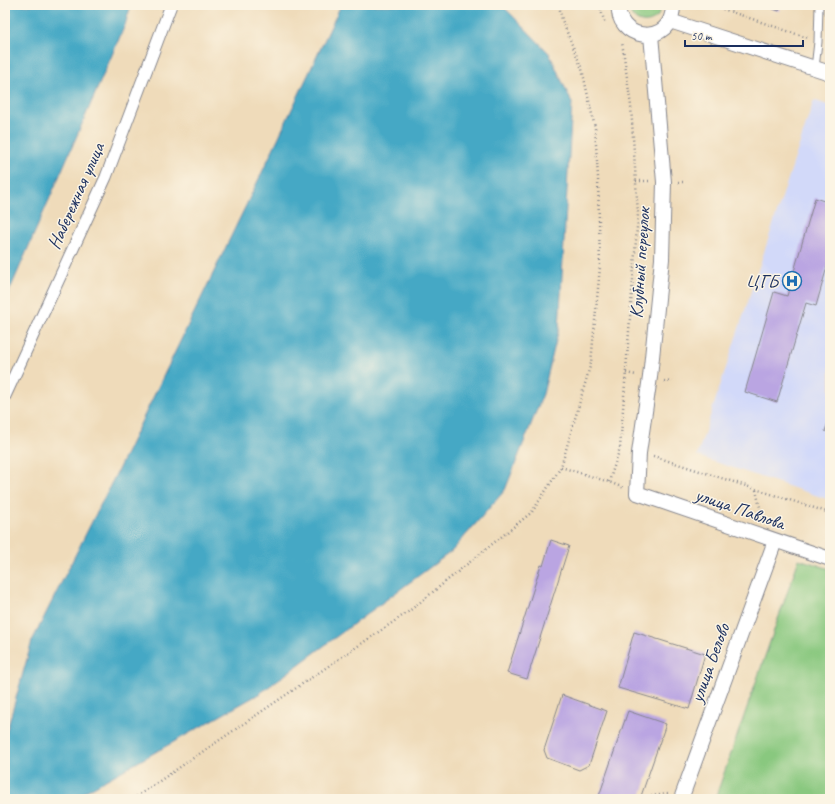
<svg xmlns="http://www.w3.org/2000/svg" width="835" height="804" font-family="Caveat,sans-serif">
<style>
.built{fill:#d2d9f9}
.green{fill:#89c87f;stroke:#527c6e}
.water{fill:#45a8c5;stroke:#306c92}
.building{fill:#baa5e2}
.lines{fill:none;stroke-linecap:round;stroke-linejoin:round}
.service-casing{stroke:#85858c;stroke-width:9}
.pedestrian-casing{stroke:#85858c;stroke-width:13}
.minor-casing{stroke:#85858c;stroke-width:16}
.path{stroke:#85858c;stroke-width:2.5;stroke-dasharray:1 3;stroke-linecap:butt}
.service{stroke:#fff;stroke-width:7}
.pedestrian{stroke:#fff;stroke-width:11}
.minor{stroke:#fff;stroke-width:14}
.labels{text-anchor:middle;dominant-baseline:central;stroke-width:3;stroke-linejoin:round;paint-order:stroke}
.street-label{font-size:19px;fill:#1b2f5e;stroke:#fcf5e5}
.poi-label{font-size:19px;fill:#1b2f5e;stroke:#fcf5e5;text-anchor:end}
</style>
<rect width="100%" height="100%" fill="#fcf5e5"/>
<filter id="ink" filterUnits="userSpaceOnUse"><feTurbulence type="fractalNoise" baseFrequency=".025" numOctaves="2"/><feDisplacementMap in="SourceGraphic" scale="8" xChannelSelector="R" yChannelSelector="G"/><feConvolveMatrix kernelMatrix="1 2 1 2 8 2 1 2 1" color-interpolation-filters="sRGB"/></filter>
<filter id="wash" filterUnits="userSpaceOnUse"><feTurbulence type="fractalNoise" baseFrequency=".012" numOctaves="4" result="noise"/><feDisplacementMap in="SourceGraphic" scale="16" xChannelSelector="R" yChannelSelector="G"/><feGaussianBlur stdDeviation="0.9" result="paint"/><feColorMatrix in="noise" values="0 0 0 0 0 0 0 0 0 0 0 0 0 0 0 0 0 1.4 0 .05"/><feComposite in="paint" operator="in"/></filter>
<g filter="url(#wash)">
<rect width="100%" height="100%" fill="#efdbba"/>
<path class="built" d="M 814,100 L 830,106 L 830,500 L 697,456 Z"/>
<g class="green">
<path d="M 630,5 L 660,5 C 663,27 628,29 630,5 Z"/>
<path d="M 799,559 L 830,569 L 830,799 L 715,799 Z"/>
</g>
<g class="water">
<path d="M 5,5 L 131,5 L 125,25 L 5,301 Z"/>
<path d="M 341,5 L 502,5 L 549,53 L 572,103 L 559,328 L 543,394 L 505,490 L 452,551 L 259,694 L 72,799 L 5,799 L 5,737 L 32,641 L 117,472 L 266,164 Z"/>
</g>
<g id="blocks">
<g class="building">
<path d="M 762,5 L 781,5 L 779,11 Z"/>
<path d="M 830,193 L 830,256 L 816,306 L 806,303 L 777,402 L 745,392 L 774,292 L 787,296 L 815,198 L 827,202 Z"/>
<path d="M 830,417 L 830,433 L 825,431 Z"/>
<path d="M 551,540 L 569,546 L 527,679 L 507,673 L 541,565 L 543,566 Z"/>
<path d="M 634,632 L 705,654 L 689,709 L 618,688 Z"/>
<path d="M 562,695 L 607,711 L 589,765 L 579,770 L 547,758 L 544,750 Z"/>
<path d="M 628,711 L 666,724 L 640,799 L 598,799 Z"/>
</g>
</g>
</g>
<g filter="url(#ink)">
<use href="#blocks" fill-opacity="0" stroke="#85858c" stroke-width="1"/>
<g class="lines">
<defs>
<path id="service" d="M 815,68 L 818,42 L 819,5"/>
<path id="pedestrian" d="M 5,396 L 106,177 L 171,5"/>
<g id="minor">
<path d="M 619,5 C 615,38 665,47 672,14 C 673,11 673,8 673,5"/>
<path d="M 670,21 L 830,73"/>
<path d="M 651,35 L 664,182 L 662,259 L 650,377 L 639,453 L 637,493 L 830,559"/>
<path d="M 681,799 L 775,541"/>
</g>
</defs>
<use href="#service" class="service-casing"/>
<use href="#pedestrian" class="pedestrian-casing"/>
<use href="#minor" class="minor-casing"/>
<g class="path">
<path d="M 601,5 L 601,10 L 605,24"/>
<path d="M 716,5 L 720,8 L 808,38"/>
<path d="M 636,181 L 649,181"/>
<path d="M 678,182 L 684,182"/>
<path d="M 626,373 L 636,375"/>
<path d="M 664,381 L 672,382"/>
<path d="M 653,456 L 830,513"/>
<path d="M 561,467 L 609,482 L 624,488"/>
<path d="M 609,482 L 620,448 L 638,214 L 631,106 L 622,42"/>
<path d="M 756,490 L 763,521"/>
<path d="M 651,796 L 668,794"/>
<path d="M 133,799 L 408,612 L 532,512 L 561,467 L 591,363 L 600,267 L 598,178 L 595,128 L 582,69 L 562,20 L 559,5"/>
</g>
<use href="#service" class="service"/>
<use href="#pedestrian" class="pedestrian"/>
<use href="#minor" class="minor"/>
</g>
</g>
<defs>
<symbol id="hospital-ring" viewBox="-11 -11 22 22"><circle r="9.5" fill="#fcf5e5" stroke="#1f6fb2" stroke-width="1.5"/><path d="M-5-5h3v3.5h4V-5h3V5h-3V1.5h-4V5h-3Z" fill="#1f6fb2"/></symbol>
</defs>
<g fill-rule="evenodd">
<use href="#hospital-ring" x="781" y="270" width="22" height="22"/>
</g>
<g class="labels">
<g class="street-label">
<text transform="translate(76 196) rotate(-66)">Набережная улица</text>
<text transform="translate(640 263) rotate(-86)">Клубный переулок</text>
<text transform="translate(740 509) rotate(19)">улица Павлова</text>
<text transform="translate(710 663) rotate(-70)">улица Белово</text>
</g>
<g class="poi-label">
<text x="778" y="281">ЦГБ</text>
</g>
</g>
<rect width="835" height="804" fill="none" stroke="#fcf5e5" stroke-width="20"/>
<path d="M685 40v6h118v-6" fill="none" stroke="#1b2f5e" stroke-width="2"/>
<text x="691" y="40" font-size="12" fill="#1b2f5e" stroke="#fcf5e5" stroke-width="3" paint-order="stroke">50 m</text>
</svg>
